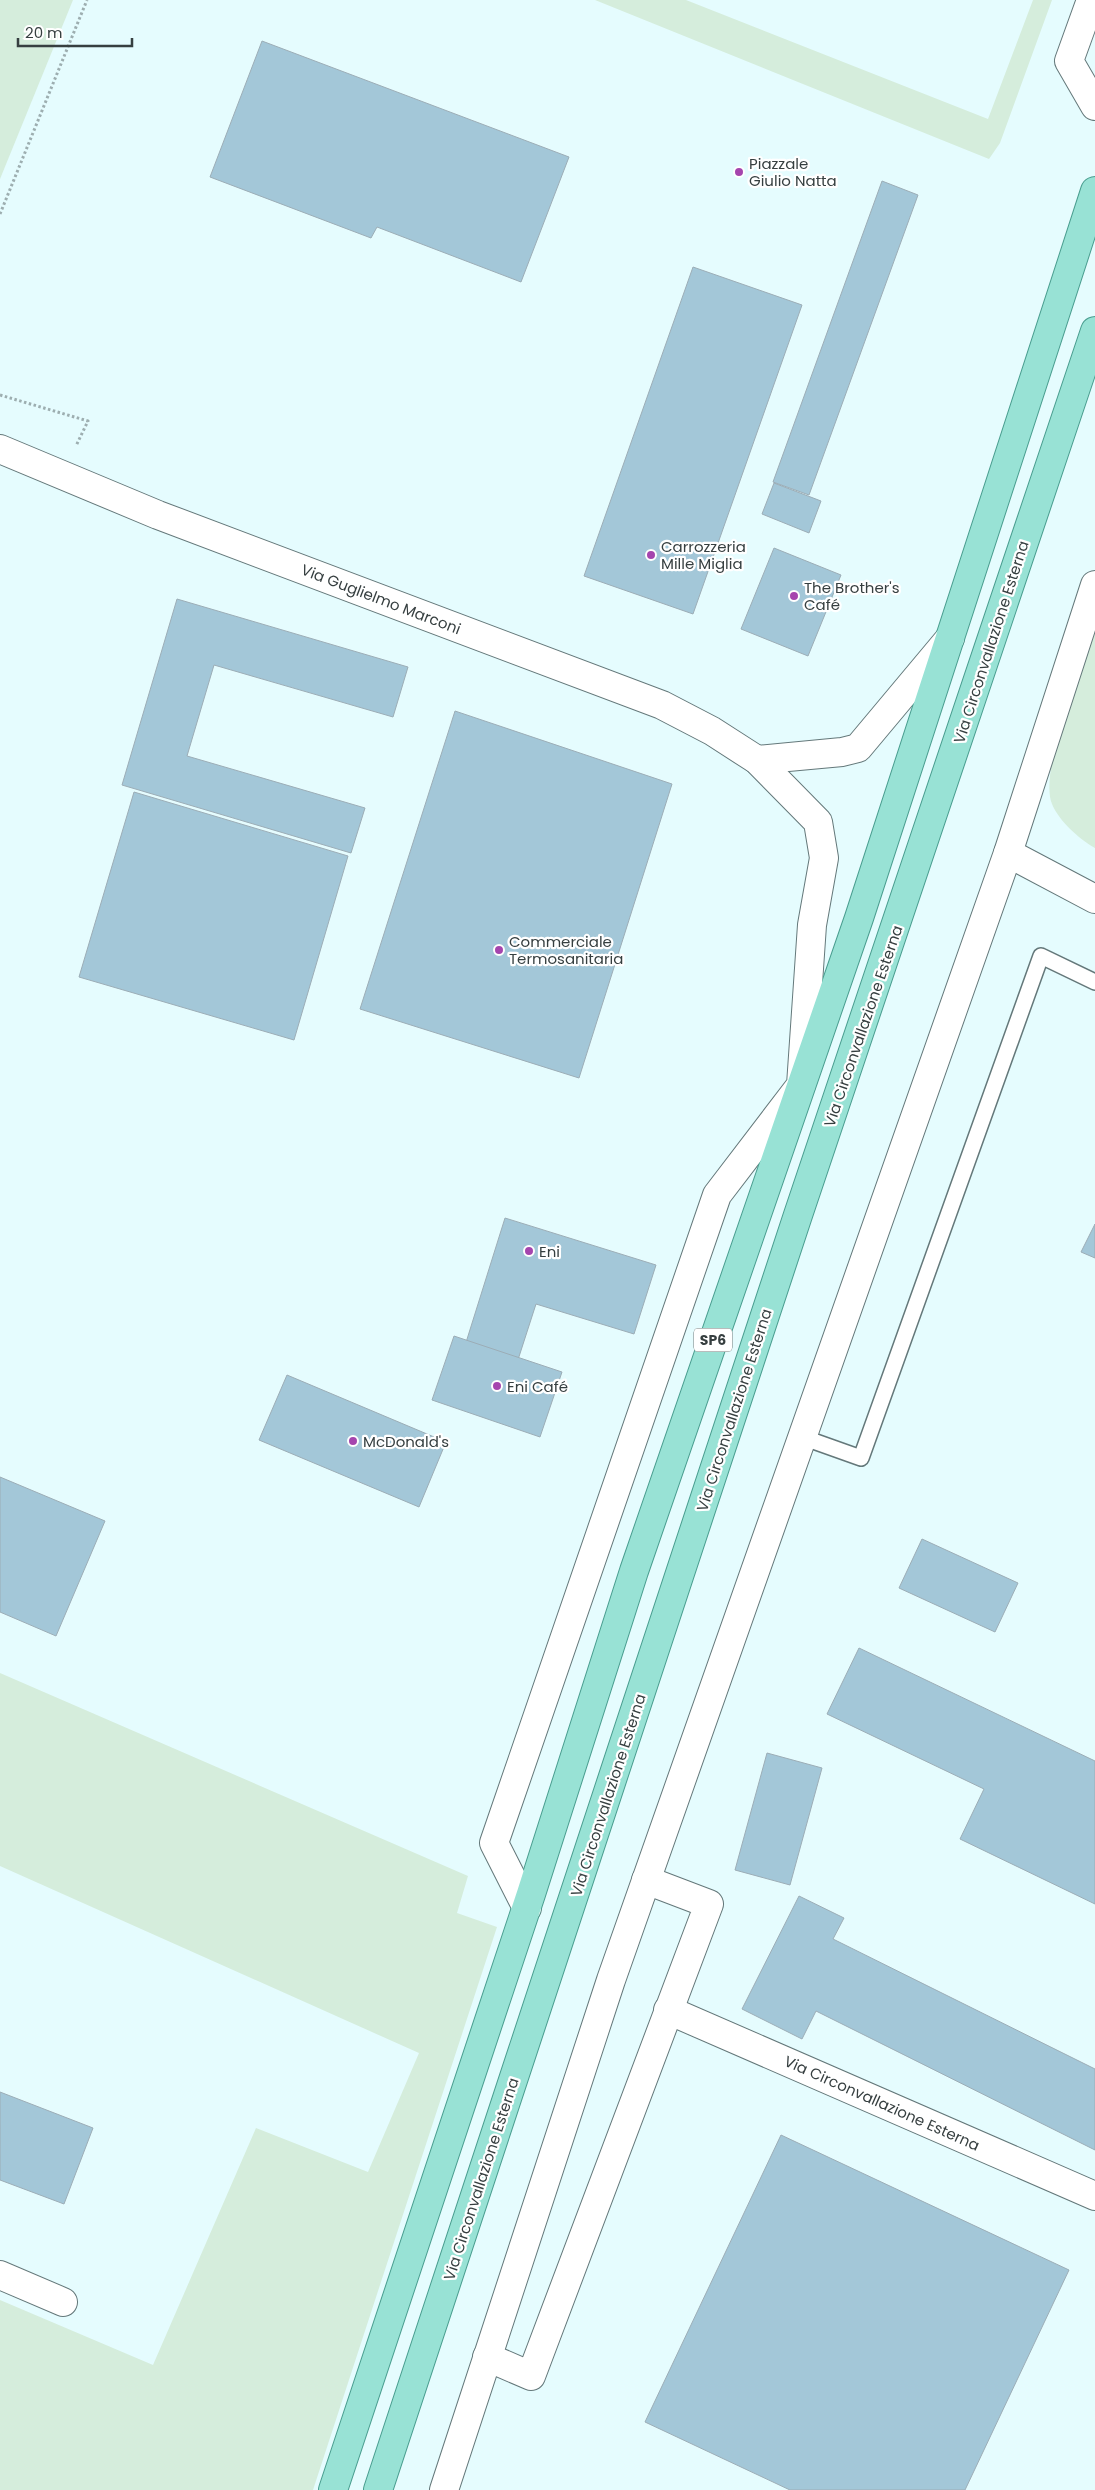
<svg xmlns="http://www.w3.org/2000/svg" width="1095" height="2490" font-family="Poppins,sans-serif">
<style>
.green{fill:#d5eddc}
.building{fill:#a3c7d8;stroke:#9cadb6}
.lines{fill:none;stroke-linecap:round;stroke-linejoin:round}
.lane-casing{stroke:#64787a;stroke-width:18}
.street-casing{stroke:#64787a;stroke-width:30}
.primary-casing{stroke:#499d8f;stroke-width:30}
.path{stroke:#9daeb0;stroke-width:3;stroke-dasharray:2.5 2.5;stroke-linecap:butt}
.lane{stroke:#fff;stroke-width:15}
.street{stroke:#fff;stroke-width:28}
.primary{stroke:#98e2d5;stroke-width:28}
.poi-dot{fill:#a545ae;stroke:#fff;stroke-width:2}
.labels{text-anchor:middle;dominant-baseline:central;stroke-width:4.5;stroke-linejoin:round;paint-order:stroke}
.shield{fill:#fff;stroke:#727979;stroke-width:1}
.shield-label{font-size:14px;font-weight:bold;fill:#363f40}
.poi-label{font-size:15px;fill:#363f40;stroke:#fff;text-anchor:start}
.street-label{font-size:15px;fill:#363f40;stroke:#fff}
</style>
<rect width="100%" height="100%" fill="#e5fcfe"/>
<g class="green">
<path d="M 0,0 L 73,0 L 0,179 Z"/>
<path d="M 595,0 L 686,0 L 988,119 L 1033,0 L 1052,0 L 1000,143 L 989,159 Z"/>
<path d="M 1095,622 L 1095,848 C 1079,839 1059,821 1052,804 C 1038,772 1083,658 1095,622 Z"/>
<path d="M 0,1673 L 468,1876 L 457,1913 L 497,1927 L 313,2490 L 0,2490 L 0,2300 L 153,2365 L 256,2128 L 368,2172 L 419,2053 L 0,1866 Z"/>
</g>
<g class="building">
<path d="M 262,41 L 569,157 L 521,282 L 377,227 L 371,238 L 210,177 Z"/>
<path d="M 882,181 L 918,195 L 809,495 L 773,482 Z"/>
<path d="M 693,267 L 802,305 L 693,614 L 584,576 Z"/>
<path d="M 774,483 L 821,501 L 809,533 L 762,514 Z"/>
<path d="M 774,548 L 841,575 L 808,656 L 741,629 Z"/>
<path d="M 177,599 L 408,667 L 393,717 L 214,665 L 187,756 L 365,808 L 351,853 L 122,785 Z"/>
<path d="M 455,711 L 672,784 L 579,1078 L 360,1009 Z"/>
<path d="M 134,792 L 348,856 L 294,1040 L 79,977 Z"/>
<path d="M 505,1218 L 656,1265 L 634,1334 L 536,1304 L 515,1369 L 463,1352 Z"/>
<path d="M 1095,1224 L 1095,1258 L 1081,1252 Z"/>
<path d="M 454,1336 L 562,1372 L 540,1437 L 432,1400 Z"/>
<path d="M 287,1375 L 446,1442 L 419,1507 L 259,1440 Z"/>
<path d="M 0,1477 L 105,1521 L 56,1636 L 0,1612 Z"/>
<path d="M 922,1539 L 1018,1583 L 995,1632 L 899,1588 Z"/>
<path d="M 859,1648 L 1095,1761 L 1095,1904 L 960,1839 L 984,1789 L 827,1714 Z"/>
<path d="M 767,1753 L 822,1768 L 790,1885 L 735,1870 Z"/>
<path d="M 799,1896 L 844,1918 L 833,1939 L 1095,2069 L 1095,2150 L 816,2011 L 802,2039 L 742,2009 Z"/>
<path d="M 0,2092 L 93,2128 L 64,2204 L 0,2180 Z"/>
<path d="M 781,2135 L 1069,2270 L 965,2490 L 790,2490 L 645,2422 Z"/>
</g>
<g class="lines">
<defs>
<path id="lane" d="M 802,1437 L 861,1458 L 1041,956 L 1095,982"/>
<g id="street">
<path d="M 1091,0 L 1069,61 L 1095,106"/>
<path d="M 0,449 L 158,515 L 662,705 L 712,731 L 757,760 L 818,822 L 824,858 L 812,925 L 801,1085 L 717,1195 L 494,1843 L 527,1908"/>
<path d="M 757,760 L 842,752 L 858,748 L 950,638"/>
<path d="M 1008,853 L 1095,899"/>
<path d="M 668,2010 L 1095,2196"/>
<path d="M 0,2275 L 63,2302"/>
<path d="M 487,2357 L 531,2376 L 709,1904 L 646,1880"/>
<path d="M 444,2490 L 611,1980 L 1008,853 L 1095,585"/>
</g>
<g id="primary">
<path d="M 333,2490 L 531,1894 L 634,1571 L 859,918 L 1095,191"/>
<path d="M 378,2490 L 798,1215 L 1095,331"/>
</g>
</defs>
<use href="#lane" class="lane-casing"/>
<use href="#street" class="street-casing"/>
<use href="#primary" class="primary-casing"/>
<g class="path">
<path d="M 0,214 L 87,0"/>
<path d="M 0,395 L 88,421 L 76,446"/>
</g>
<use href="#lane" class="lane"/>
<use href="#street" class="street"/>
<use href="#primary" class="primary"/>
</g>
<g class="poi-dot">
<circle cx="739" cy="172" r="5"/>
<circle cx="651" cy="555" r="5"/>
<circle cx="794" cy="596" r="5"/>
<circle cx="499" cy="950" r="5"/>
<circle cx="529" cy="1251" r="5"/>
<circle cx="497" cy="1386" r="5"/>
<circle cx="353" cy="1441" r="5"/>
</g>
<g class="labels">
<rect class="shield" x="694" y="1328.5" width="38" height="23" rx="4"/>
<g class="shield-label">
<text x="713" y="1340">SP6</text>
</g>
<g class="poi-label">
<text x="749" y="163">Piazzale<tspan x="749" dy="17">Giulio Natta</tspan></text>
<text x="661" y="546">Carrozzeria<tspan x="661" dy="17">Mille Miglia</tspan></text>
<text x="804" y="587">The Brother's<tspan x="804" dy="17">Café</tspan></text>
<text x="509" y="941">Commerciale<tspan x="509" dy="17">Termosanitaria</tspan></text>
<text x="539" y="1251">Eni</text>
<text x="507" y="1386">Eni Café</text>
<text x="363" y="1441">McDonald's</text>
</g>
<g class="street-label">
<text transform="translate(381 599) rotate(21)">Via Guglielmo Marconi</text>
<text transform="translate(991 642) rotate(-72)">Via Circonvallazione Esterna</text>
<text transform="translate(863 1026) rotate(-71)">Via Circonvallazione Esterna</text>
<text transform="translate(734 1410) rotate(-72)">Via Circonvallazione Esterna</text>
<text transform="translate(608 1795) rotate(-72)">Via Circonvallazione Esterna</text>
<text transform="translate(882 2103) rotate(24)">Via Circonvallazione Esterna</text>
<text transform="translate(481 2179) rotate(-72)">Via Circonvallazione Esterna</text>
</g>
</g>
<path d="M18 38v8h114v-8" fill="none" stroke="#363f40" stroke-width="2.5"/>
<text x="25" y="38" font-size="15" fill="#363f40" stroke="#ffffff" stroke-width="4" paint-order="stroke">20 m</text>
</svg>
